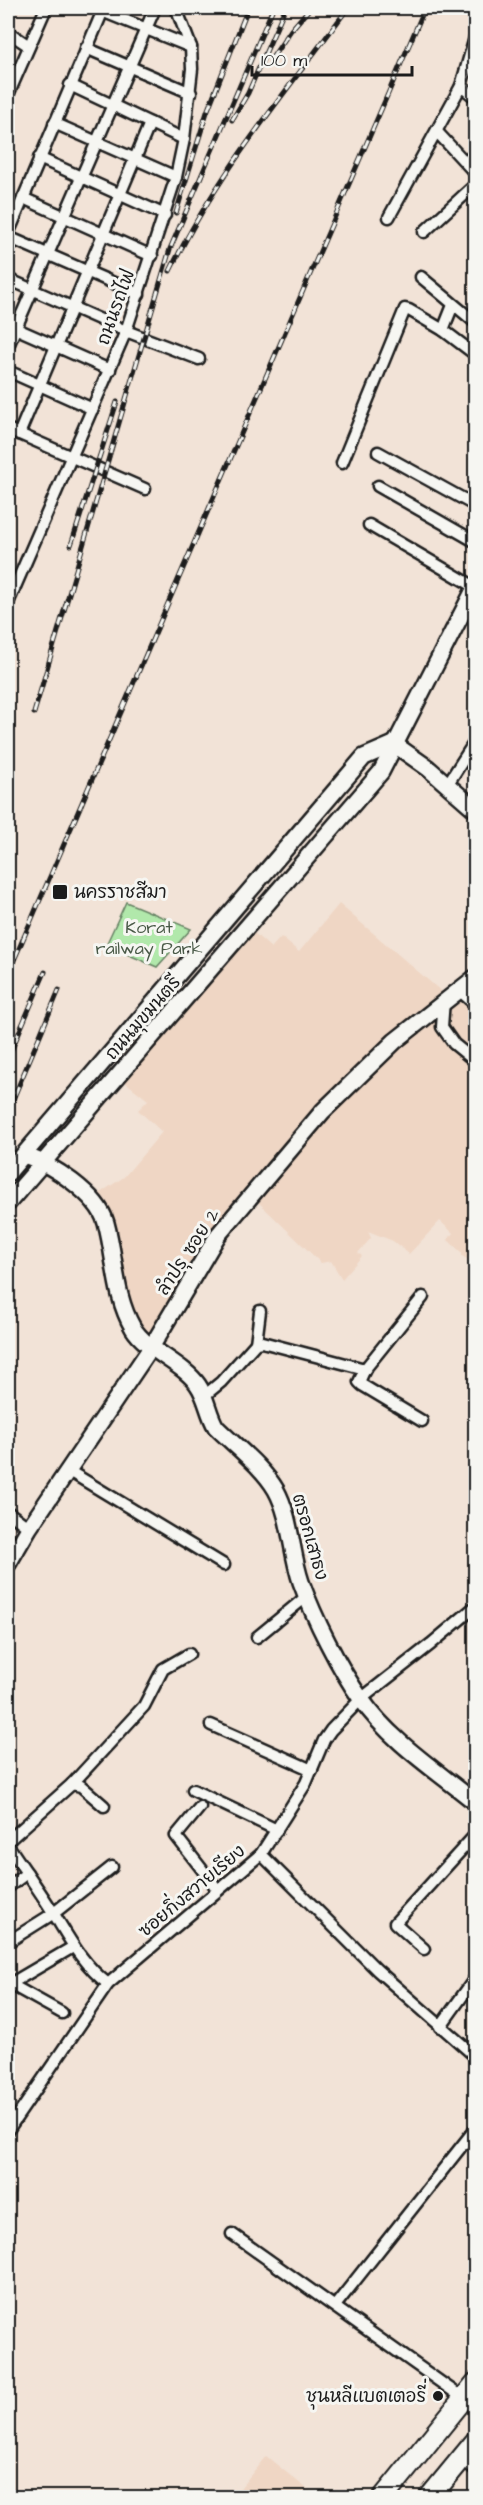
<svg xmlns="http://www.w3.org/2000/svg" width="483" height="2505" font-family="'Architects Daughter','Playpen Sans Thai',sans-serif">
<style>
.built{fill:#efd6c4}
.green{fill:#b1e8ab;stroke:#668264;stroke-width:1.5}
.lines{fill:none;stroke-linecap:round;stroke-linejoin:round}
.street-casing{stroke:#1c1c1c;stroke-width:15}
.secondary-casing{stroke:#1c1c1c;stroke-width:20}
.highway-casing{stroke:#1c1c1c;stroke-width:24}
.street{stroke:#f6f6f2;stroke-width:10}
.secondary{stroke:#f6f6f2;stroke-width:15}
.highway{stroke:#f6f6f2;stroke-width:20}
.rail-casing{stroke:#1c1c1c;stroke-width:5}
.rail{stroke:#f6f6f2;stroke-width:3;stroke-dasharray:9;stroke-linecap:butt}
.poi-dot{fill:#1c1c1c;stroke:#f6f6f2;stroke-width:2}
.labels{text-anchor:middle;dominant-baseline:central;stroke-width:6;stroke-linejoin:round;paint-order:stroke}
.street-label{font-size:18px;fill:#1c1c1c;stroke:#f6f6f2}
.poi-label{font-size:18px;fill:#1c1c1c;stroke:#f6f6f2;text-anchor:start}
.park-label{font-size:18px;fill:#495947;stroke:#f6f6f2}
</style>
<rect width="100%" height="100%" fill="#f2e3d7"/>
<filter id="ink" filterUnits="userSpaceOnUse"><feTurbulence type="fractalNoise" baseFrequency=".0167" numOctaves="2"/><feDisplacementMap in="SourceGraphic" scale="12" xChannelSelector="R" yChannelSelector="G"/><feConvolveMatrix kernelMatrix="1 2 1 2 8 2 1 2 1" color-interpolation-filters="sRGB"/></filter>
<g filter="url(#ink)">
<g class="built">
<path d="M 339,904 L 442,992 L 325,1099 L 210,1230 L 151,1339 L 137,1322 L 129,1305 L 97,1195 L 124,1177 L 162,1132 L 138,1110 L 148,1100 L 125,1082 L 253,932 L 271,948 L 281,937 L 299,952 Z"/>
<path d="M 461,997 L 475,1009 L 475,1264 L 462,1256 L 462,1253 L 448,1240 L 453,1233 L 440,1221 L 409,1254 L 393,1241 L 368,1231 L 371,1238 L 358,1253 L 362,1256 L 342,1279 L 331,1261 L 321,1263 L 255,1199 L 342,1102 L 400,1044 Z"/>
<path d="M 266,2456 L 317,2497 L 233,2497 Z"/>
</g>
<path class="green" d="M 126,902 L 191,929 L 157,967 L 106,945 Z"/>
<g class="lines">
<defs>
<g id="street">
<path d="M 102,11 L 191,47"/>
<path d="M 8,32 L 29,46"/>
<path d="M 86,48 L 191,93"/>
<path d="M 70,85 L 184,139"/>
<path d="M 461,86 L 476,98"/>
<path d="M 8,95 L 46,8"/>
<path d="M 54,123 L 176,177"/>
<path d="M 438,133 L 476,174"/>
<path d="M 39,158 L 165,215"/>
<path d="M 23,198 L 152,256"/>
<path d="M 389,217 L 461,86 L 476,34"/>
<path d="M 424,232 L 476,184"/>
<path d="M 8,234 L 104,8"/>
<path d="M 8,237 L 139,294"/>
<path d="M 421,277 L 476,323"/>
<path d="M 8,279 L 126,331 L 199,359"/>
<path d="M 8,325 L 110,370"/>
<path d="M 443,330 L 453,305"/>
<path d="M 8,346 L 155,8"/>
<path d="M 8,371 L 93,409"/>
<path d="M 8,429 L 145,489"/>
<path d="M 19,434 L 150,123"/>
<path d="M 378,452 L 476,506"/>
<path d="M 342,463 L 405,309 L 409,310 L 443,330 L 476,355"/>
<path d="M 378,486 L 476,542"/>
<path d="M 369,525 L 475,587"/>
<path d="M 8,603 L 126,331 L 176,177 L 184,139 L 192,69 L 191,47 L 176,8"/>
<path d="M 447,785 L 476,740"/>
<path d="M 460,991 L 476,1005"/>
<path d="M 444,1000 L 442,1027 L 454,1044 L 476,1062"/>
<path d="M 256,1343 L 260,1311"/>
<path d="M 365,1369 L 359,1382 L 362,1385 L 422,1421"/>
<path d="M 204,1396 L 221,1382 L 256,1343 L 262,1342 L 365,1369 L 423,1297"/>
<path d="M 69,1471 L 224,1565"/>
<path d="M 8,1512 L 29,1528"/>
<path d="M 257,1637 L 307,1596"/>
<path d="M 211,1725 L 312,1770"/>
<path d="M 72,1784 L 144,1706 L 163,1669 L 189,1654"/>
<path d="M 193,1790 L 277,1830"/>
<path d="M 200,1807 L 176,1836 L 218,1890"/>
<path d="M 8,1841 L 72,1784 L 81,1786 L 104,1806"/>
<path d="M 8,1845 C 23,1868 40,1891 54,1914 C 70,1940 83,1965 108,1984"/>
<path d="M 261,1854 L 377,1970 L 476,2057"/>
<path d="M 8,1887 L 27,1873"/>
<path d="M 8,1942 L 54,1913 L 112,1867"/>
<path d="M 424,1949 L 395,1923 L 476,1834"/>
<path d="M 8,1983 L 10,1984 L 73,1947"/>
<path d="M 10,1984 L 62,2013"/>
<path d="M 440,2027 L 476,1977"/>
<path d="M 8,2130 L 108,1984 L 261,1854 L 306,1783 L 324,1740 L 331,1730 L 361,1699 L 431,1644 L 476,1606"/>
<path d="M 232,2234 L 463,2398"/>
<path d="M 335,2306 L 476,2128"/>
<path d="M 461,2459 L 476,2470"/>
</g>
<g id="secondary">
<path d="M 394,744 L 428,768 L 476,810"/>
<path d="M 24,1155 C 51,1164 98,1194 106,1223 C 116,1259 114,1295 133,1328 C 147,1351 183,1363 198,1385 C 207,1398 208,1414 216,1427 C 235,1446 262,1466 276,1490 C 291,1517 291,1553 301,1582 C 314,1618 339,1668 361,1699 C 390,1741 437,1771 476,1803"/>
<path d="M 8,1173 L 364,757 L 394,744"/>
<path d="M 8,1203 L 381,772 L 476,586"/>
<path d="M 8,1564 L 29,1528 L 152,1346 L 218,1235 L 323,1111 L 395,1041 L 476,977"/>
</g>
<g id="highway">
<path d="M 383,2498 L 476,2383"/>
<path d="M 429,2498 L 476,2441"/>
</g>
</defs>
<use href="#street" class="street-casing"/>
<use href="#secondary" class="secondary-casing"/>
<use href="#highway" class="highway-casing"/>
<use href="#street" class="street"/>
<use href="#secondary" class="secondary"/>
<use href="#highway" class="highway"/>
<defs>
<g id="rail">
<path d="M 272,58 L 291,30 L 310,8"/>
<path d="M 232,120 L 248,93 L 285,8"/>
<path d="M 176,213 L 207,112 L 248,8"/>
<path d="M 170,271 C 216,175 285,93 348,8"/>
<path d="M 71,545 L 117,402"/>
<path d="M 34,713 L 170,249 L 273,8"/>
<path d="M 8,974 L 425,8"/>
<path d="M 8,1058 L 45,972"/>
<path d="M 8,1111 L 59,990"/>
</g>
</defs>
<use href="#rail" class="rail-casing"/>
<use href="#rail" class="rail"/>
</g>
</g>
<g class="poi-dot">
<rect x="52" y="884" width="16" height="16" rx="3"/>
<circle cx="438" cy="2396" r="6"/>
</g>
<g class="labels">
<g class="street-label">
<text transform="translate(116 307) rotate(-70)">ถนนรถไฟ</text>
<text transform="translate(143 1018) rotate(-49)">ถนนมุขมนตรี</text>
<text transform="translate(188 1252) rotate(-57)">ลำปรุ ซอย 2</text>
<text transform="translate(310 1537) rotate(74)">ตรอกเสาธง</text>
<text transform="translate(192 1891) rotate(-40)">ซอยกิ่งสวายเรียง</text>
</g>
<g class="poi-label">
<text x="74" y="892">นครราชสีมา</text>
<text x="426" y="2396" text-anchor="end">ชุนหลีแบตเตอรี่</text>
</g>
<g class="park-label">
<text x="149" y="927">Korat<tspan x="149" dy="21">railway Park</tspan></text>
</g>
</g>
<rect width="483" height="2505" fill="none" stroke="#f6f6f2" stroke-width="30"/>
<rect x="15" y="15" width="453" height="2475" fill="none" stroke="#1c1c1c" stroke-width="2" filter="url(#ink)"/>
<path d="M252 66v9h160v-9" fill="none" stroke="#1c1c1c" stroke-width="3"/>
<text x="261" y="66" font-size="18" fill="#1c1c1c" stroke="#f6f6f2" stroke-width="4.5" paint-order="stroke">100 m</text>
</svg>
